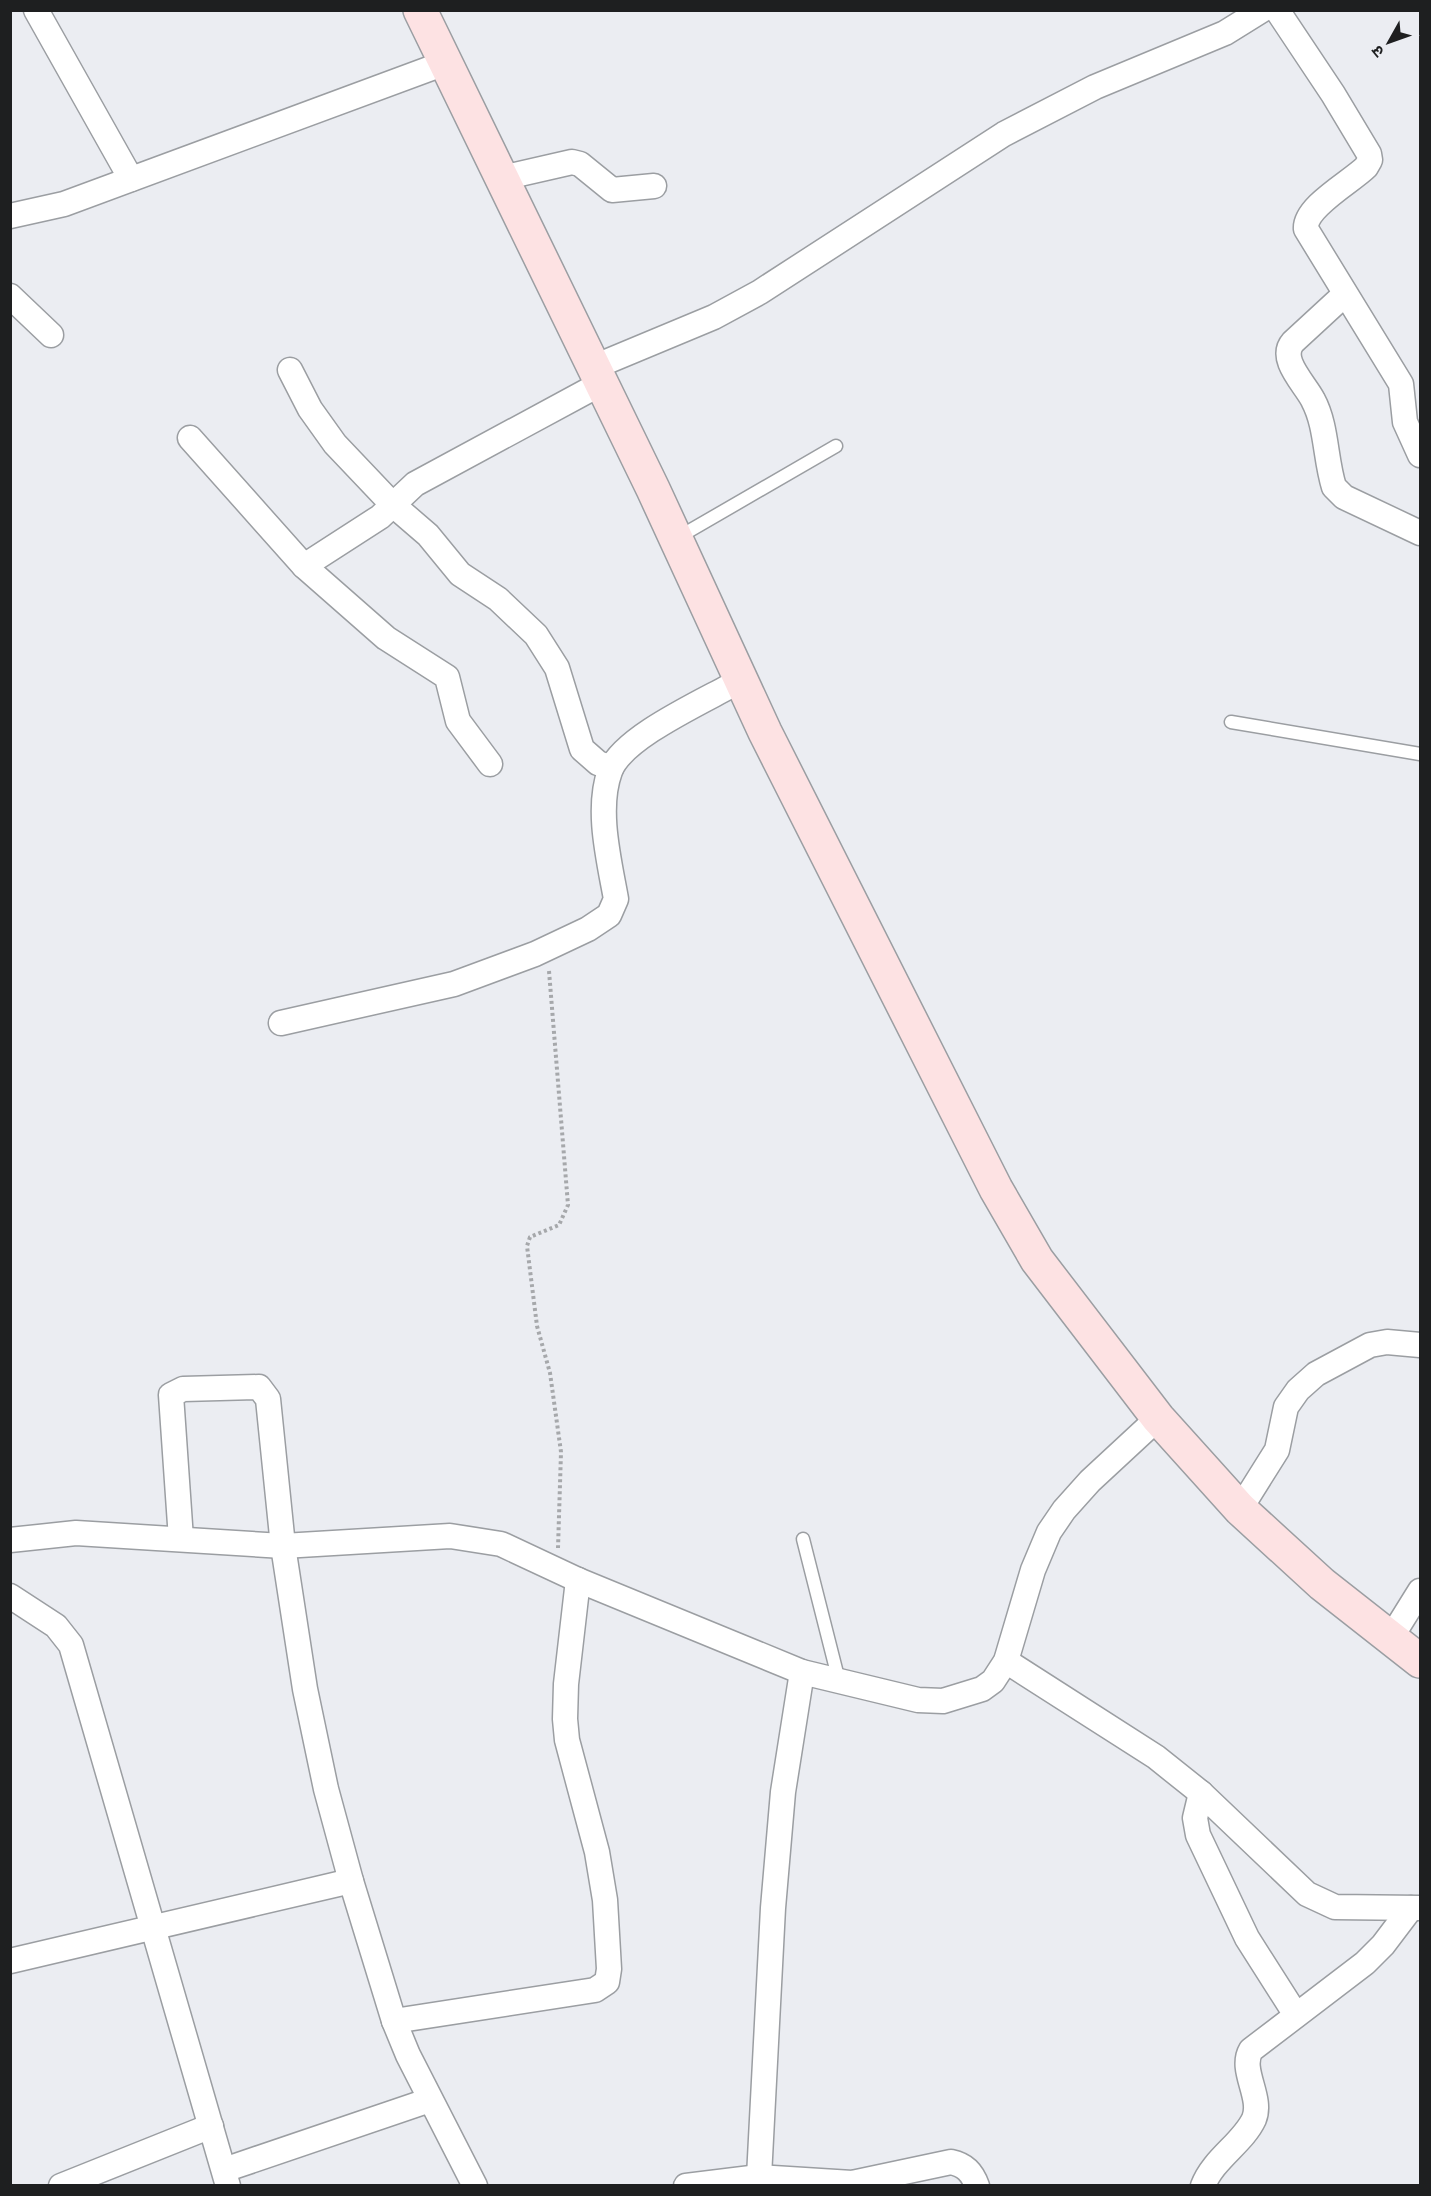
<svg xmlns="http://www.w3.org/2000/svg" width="1431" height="2196" font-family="'Space Grotesk','Noto Sans Devanagari',sans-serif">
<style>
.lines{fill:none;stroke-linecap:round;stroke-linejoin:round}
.lane-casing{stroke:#9b9ea2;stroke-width:15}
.street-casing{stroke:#9b9ea2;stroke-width:27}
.secondary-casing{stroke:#9b9ea2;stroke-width:36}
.path{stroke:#a6a8ab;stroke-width:4;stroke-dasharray:3 3;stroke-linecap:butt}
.lane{stroke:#fff;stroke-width:12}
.street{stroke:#fff;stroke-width:24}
.secondary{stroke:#fde2e3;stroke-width:33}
</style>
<rect width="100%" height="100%" fill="#ebedf2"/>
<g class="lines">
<defs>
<g id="lane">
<path d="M 677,538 L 836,446"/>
<path d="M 1231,722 L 1420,754"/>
<path d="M 803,1539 L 839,1681"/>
</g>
<g id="street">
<path d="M 36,10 L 131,179"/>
<path d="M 1277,10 L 1333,94 L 1369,154 L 1370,160 L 1366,167 C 1351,182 1304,207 1306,229 L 1401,384 L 1405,422 L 1420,455"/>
<path d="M 502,178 L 572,162 L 580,164 L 612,190 L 654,186"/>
<path d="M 10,216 L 64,204 L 445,63"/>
<path d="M 1344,295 L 1293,342 C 1278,359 1305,384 1313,400 C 1327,426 1325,459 1334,487 L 1344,497 L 1420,533"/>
<path d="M 10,296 L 51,335"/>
<path d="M 594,367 L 714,317 L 760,292 L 1004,134 L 1095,87 L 1225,33 L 1262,10"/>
<path d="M 290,370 L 310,409 L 335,444 L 392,504 L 428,535 L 460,574 L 498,599 L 536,635 L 557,668 L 582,749 L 598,763 L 611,768"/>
<path d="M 190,438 L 304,566 L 386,638 L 447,677 L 458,721 L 490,764"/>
<path d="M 304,566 L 380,517 L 415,484 L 602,383"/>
<path d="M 281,1023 L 454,984 L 535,954 L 588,929 L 609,915 L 616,899 C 609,860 596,809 610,771 C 623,736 709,699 741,680"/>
<path d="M 1240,1509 L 1277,1450 L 1286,1407 L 1298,1390 L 1316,1374 L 1370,1345 L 1387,1342 L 1420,1345"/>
<path d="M 181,1539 L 171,1395 L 183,1389 L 259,1387 L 268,1399 L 283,1546 L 305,1689 L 326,1789 L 351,1881 L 394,2021 L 408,2055 L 475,2186"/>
<path d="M 10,1540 L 76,1533 L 283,1546 L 450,1536 L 501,1544 L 578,1580 L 802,1672 L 918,1700 L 943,1701 L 982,1689 L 993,1681 L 1006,1661 L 1033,1570 L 1049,1532 L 1064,1510 L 1090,1481 L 1158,1418"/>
<path d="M 10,1596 L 56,1626 L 71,1645 L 228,2186"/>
<path d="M 1392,1636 L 1420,1591"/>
<path d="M 1006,1661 L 1156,1757 L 1201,1793 L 1307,1894 L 1335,1907 L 1420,1908"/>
<path d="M 1201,1793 L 1195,1818 L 1198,1835 L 1247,1938 L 1296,2015"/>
<path d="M 10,1961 L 351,1881"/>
<path d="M 394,2021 L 595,1990 L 607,1982 L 609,1969 L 605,1900 L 597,1852 L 567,1740 L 565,1719 L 566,1684 L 578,1580"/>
<path d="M 224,2170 L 430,2100"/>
<path d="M 759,2177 L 773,1908 L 783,1792 L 802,1672"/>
<path d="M 61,2186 L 211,2126"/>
<path d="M 686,2186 L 759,2177 L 852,2183 L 951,2162 C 965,2165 972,2172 977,2186"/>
<path d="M 1203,2186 C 1213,2159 1243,2143 1254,2119 C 1263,2097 1239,2070 1251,2050 L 1365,1963 L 1383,1945 L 1411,1908"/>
</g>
<path id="secondary" d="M 420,10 L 653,489 L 765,732 L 996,1189 L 1037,1260 L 1158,1418 L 1240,1509 L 1322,1584 L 1420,1661"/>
</defs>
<use href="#lane" class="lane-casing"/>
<use href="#street" class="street-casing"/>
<use href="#secondary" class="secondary-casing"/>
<path class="path" d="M 549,971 L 568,1205 L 559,1225 L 530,1237 L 527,1246 L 537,1326 L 550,1373 L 561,1452 L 558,1548"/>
<use href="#lane" class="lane"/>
<use href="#street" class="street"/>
<use href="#secondary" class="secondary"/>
</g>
<rect width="1431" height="2196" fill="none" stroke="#1e1f20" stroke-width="24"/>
<g transform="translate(1389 42) rotate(230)" stroke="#ebedf2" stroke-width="4.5" paint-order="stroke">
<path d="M0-4.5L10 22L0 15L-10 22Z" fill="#1e1f20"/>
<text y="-9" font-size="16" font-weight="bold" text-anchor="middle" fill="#1e1f20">उ</text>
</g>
</svg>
